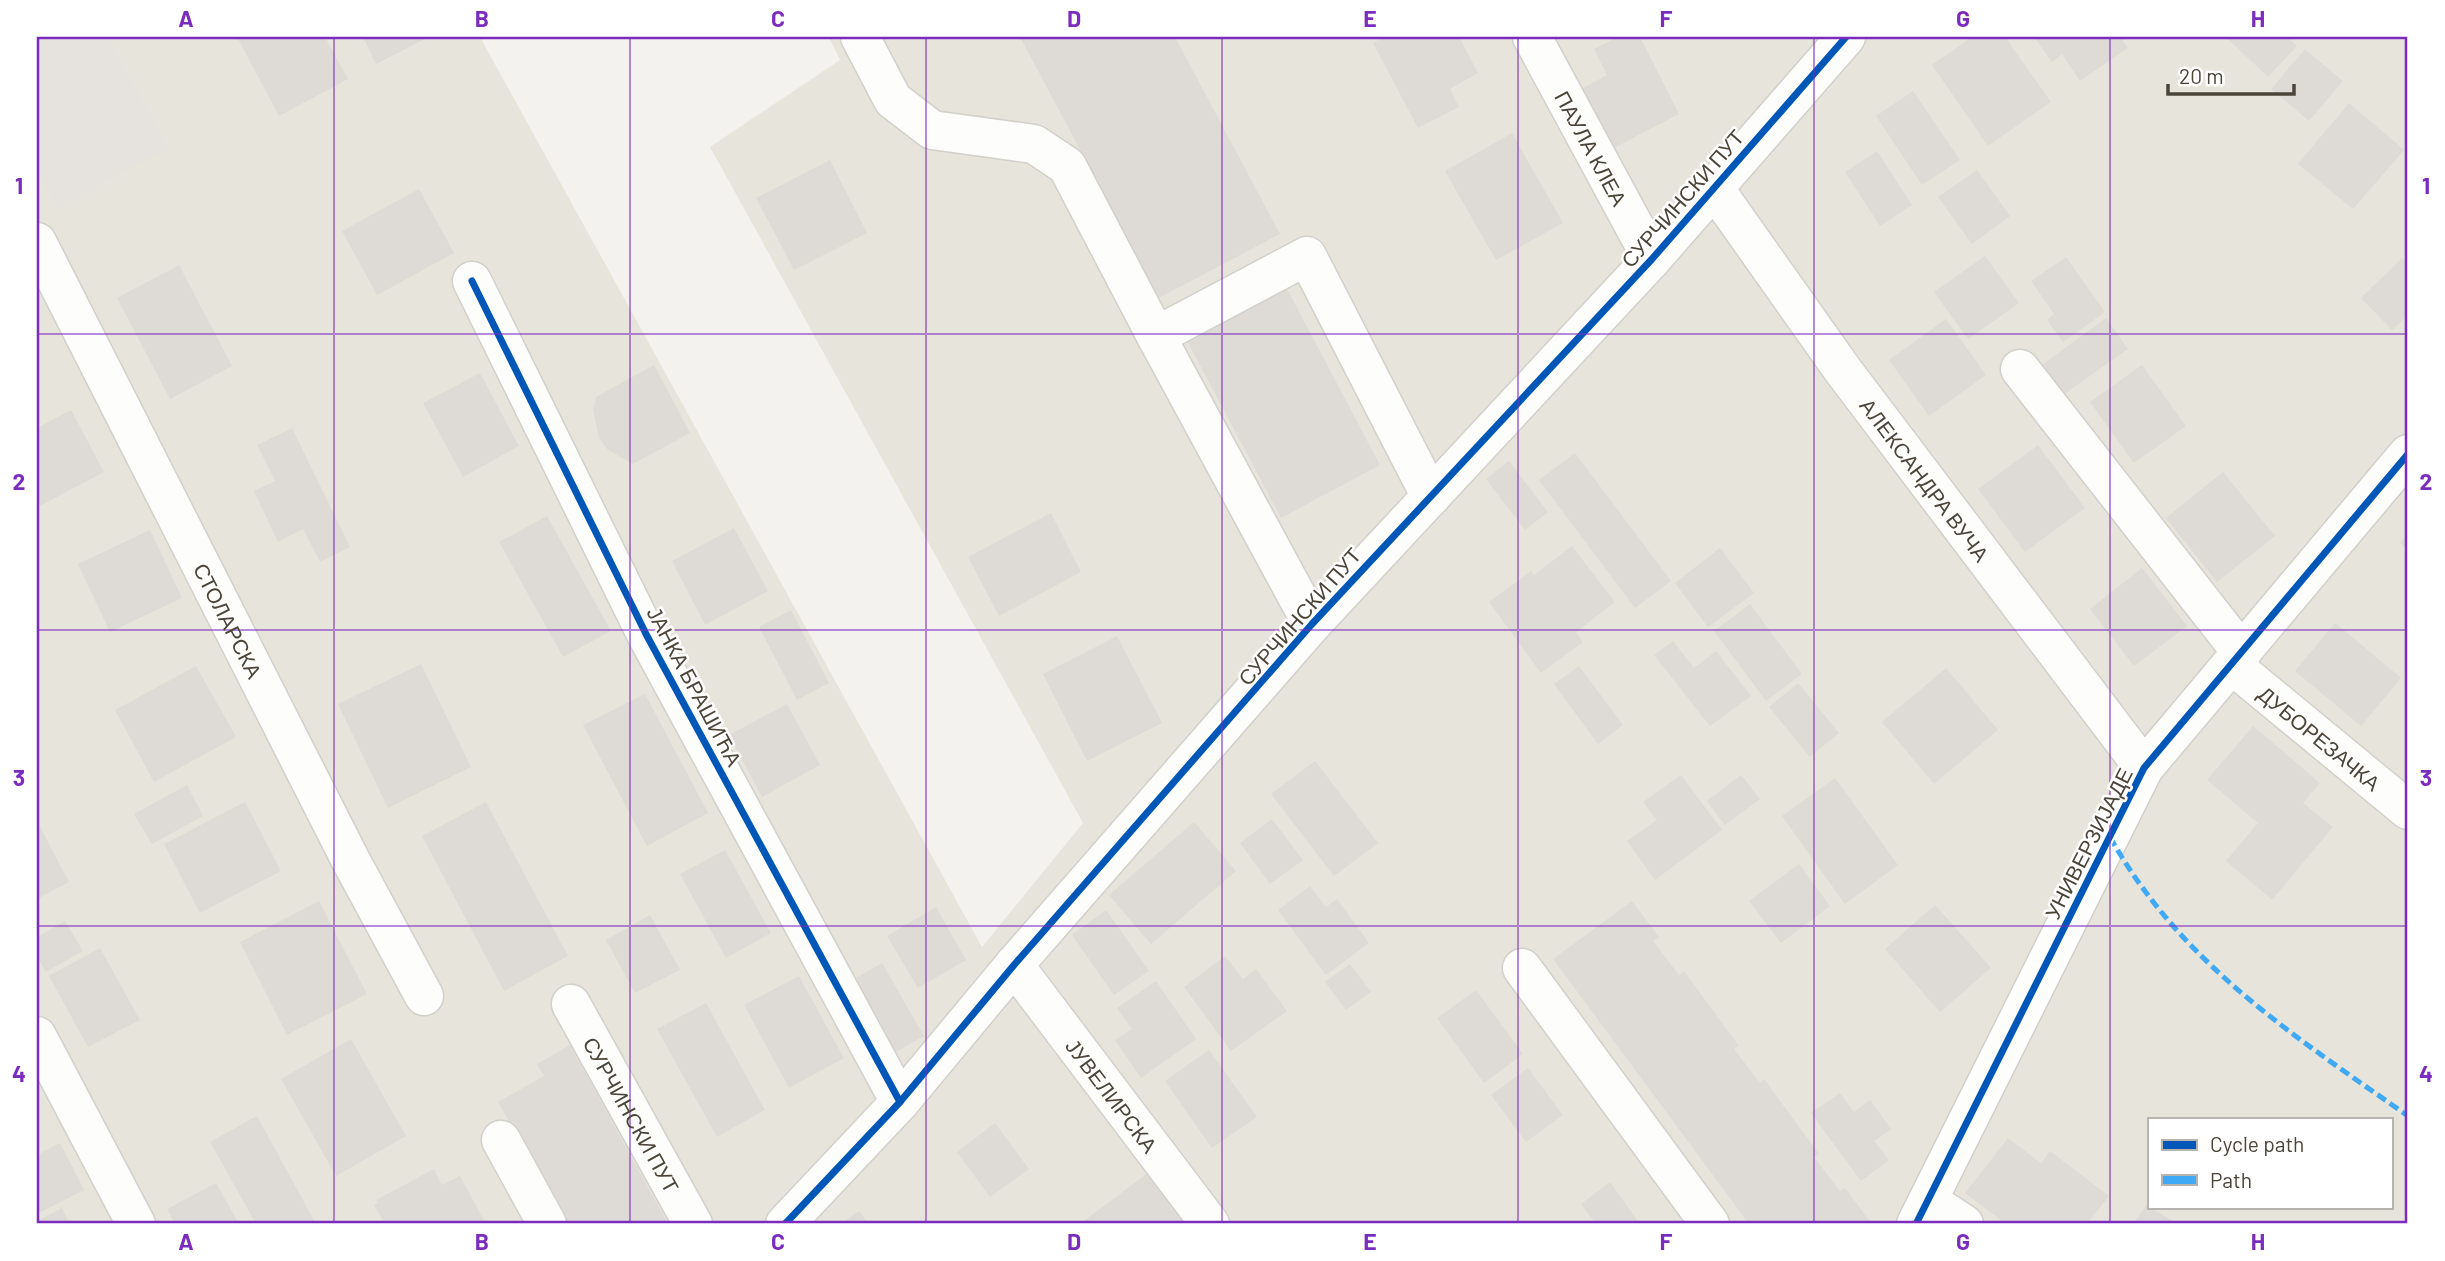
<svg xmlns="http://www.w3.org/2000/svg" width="2445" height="1261" font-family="Barlow,sans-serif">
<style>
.residential{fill:#e7e4dc;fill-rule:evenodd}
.parking{fill:#e6e3df}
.building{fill:#dedbd6}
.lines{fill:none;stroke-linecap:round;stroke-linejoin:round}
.minor-casing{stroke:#d2d0cb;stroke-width:41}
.minor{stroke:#fdfdfc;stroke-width:38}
.quiet{stroke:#3fa9f5;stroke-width:5;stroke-dasharray:10 5;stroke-linecap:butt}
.cycleway-casing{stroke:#fff;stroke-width:11}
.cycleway{stroke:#0057b8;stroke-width:7}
.grid{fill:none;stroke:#7b2cbf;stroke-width:2;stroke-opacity:0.55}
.labels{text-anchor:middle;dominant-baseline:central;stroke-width:5;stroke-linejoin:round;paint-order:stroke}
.street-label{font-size:21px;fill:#4b4439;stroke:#fff}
.neatline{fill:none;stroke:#7b2cbf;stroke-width:2.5}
.grid-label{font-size:23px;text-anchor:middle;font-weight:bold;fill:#7b2cbf}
</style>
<rect width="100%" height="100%" fill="#f4f2ee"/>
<path class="residential" d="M 37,37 L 480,37 L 982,947 L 1083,823 L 710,147 L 840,60 L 829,37 L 2408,37 L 2408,1224 L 37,1224 ZM 2149,1119 L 2391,1119 L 2391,1207 L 2149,1207 Z"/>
<path class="parking" d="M 37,37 L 108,37 L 168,149 L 57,208 L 37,170 Z"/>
<g class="building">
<path d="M 237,37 L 325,37 L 348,79 L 279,116 Z"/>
<path d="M 363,37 L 429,37 L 376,64 Z"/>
<path d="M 1020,37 L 1175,37 L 1280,234 L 1159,298 Z"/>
<path d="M 1384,37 L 1459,37 L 1478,73 L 1450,89 L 1459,107 L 1418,128 L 1373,43 Z"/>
<path d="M 1618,37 L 1640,37 L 1679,114 L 1612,149 L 1581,89 L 1607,75 L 1594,49 Z"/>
<path d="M 1972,37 L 2005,37 L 2051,102 L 1988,146 L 1932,65 Z"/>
<path d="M 2034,37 L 2120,37 L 2128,48 L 2080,81 L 2062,54 L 2052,62 Z"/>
<path d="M 2232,37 L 2287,37 L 2297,46 L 2268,77 L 2229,40 Z"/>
<path d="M 2305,49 L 2343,81 L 2309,121 L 2271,89 Z"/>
<path d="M 1913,91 L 1960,160 L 1922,185 L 1876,116 Z"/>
<path d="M 2349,103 L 2404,150 L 2353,209 L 2298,164 Z"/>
<path d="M 1512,133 L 1563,223 L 1496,260 L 1445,171 Z"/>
<path d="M 1877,151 L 1912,205 L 1880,226 L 1845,172 Z"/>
<path d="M 830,160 L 867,233 L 794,270 L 756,198 Z"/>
<path d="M 1977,170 L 2010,216 L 1972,244 L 1938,197 Z"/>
<path d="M 419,189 L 454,253 L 377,295 L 342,231 Z"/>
<path d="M 1985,256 L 2019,303 L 1968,339 L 1934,292 Z"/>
<path d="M 2066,257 L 2105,312 L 2063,342 L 2047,320 L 2054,314 L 2031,281 Z"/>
<path d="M 2402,258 L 2408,265 L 2408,315 L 2392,330 L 2361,298 Z"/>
<path d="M 179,265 L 232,366 L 170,399 L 117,298 Z"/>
<path d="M 1284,283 L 1380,465 L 1281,518 L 1184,335 Z"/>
<path d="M 2106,318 L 2128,349 L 2060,397 L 2038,368 Z"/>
<path d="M 1946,319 L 1986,375 L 1929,416 L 1889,360 Z"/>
<path d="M 654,365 L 690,433 L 633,464 L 608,450 L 599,438 L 593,410 L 596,397 Z"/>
<path d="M 2142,365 L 2186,426 L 2134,463 L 2090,402 Z"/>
<path d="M 480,373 L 519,446 L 463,477 L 423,403 Z"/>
<path d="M 71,410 L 104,472 L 40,506 L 37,500 L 37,428 Z"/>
<path d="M 292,428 L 350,547 L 320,562 L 303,529 L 278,542 L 254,491 L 275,481 L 257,445 Z"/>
<path d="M 2038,445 L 2085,508 L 2025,552 L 1978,489 Z"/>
<path d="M 1575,453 L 1671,581 L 1635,608 L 1539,480 Z"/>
<path d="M 1509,461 L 1548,512 L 1525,530 L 1486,479 Z"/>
<path d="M 2223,472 L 2275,536 L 2217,582 L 2166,518 Z"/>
<path d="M 1051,513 L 1081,572 L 999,616 L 968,557 Z"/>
<path d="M 547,516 L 611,631 L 563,657 L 499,542 Z"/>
<path d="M 734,528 L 768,591 L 705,625 L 672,561 Z"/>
<path d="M 150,530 L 182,598 L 110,632 L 78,564 Z"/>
<path d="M 2408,532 L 2408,550 L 2400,543 Z"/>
<path d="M 1572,546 L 1615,602 L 1576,632 L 1583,642 L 1541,673 L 1489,602 L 1531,571 L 1534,575 Z"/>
<path d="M 1720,548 L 1754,593 L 1708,627 L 1675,583 Z"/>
<path d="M 2142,568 L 2187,626 L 2134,666 L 2090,609 Z"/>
<path d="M 1750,604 L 1802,674 L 1766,701 L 1714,631 Z"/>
<path d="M 791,610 L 829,683 L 797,700 L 759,627 Z"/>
<path d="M 2335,623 L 2401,678 L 2361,726 L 2295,671 Z"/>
<path d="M 1117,636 L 1162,723 L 1087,761 L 1043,674 Z"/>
<path d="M 1673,641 L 1694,668 L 1716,651 L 1751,696 L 1710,726 L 1654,655 Z"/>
<path d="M 421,664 L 471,767 L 388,808 L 338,704 Z"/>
<path d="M 196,666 L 236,737 L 154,782 L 115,710 Z"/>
<path d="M 1579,666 L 1623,725 L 1598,744 L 1554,684 Z"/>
<path d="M 1946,668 L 1998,730 L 1934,784 L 1882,722 Z"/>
<path d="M 1798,683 L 1839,733 L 1810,757 L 1769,707 Z"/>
<path d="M 645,694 L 708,813 L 647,846 L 583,725 Z"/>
<path d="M 787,704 L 820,765 L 762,797 L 729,735 Z"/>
<path d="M 2253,726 L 2320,783 L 2303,803 L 2333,827 L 2272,900 L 2226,861 L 2258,823 L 2207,780 Z"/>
<path d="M 1315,761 L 1378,843 L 1334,876 L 1271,794 Z"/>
<path d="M 1681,775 L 1722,830 L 1655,880 L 1627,841 L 1657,820 L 1643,802 Z"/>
<path d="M 1741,775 L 1760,799 L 1725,825 L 1707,801 Z"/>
<path d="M 1835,778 L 1898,865 L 1845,904 L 1782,816 Z"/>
<path d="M 187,785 L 203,816 L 152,844 L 134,814 Z"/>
<path d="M 245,802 L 281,871 L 200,913 L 164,844 Z"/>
<path d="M 486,802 L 568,956 L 504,991 L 422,836 Z"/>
<path d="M 1272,819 L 1303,860 L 1270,884 L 1240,843 Z"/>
<path d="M 37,821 L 69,882 L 37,899 Z"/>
<path d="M 1194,822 L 1236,871 L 1151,944 L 1109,895 Z"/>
<path d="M 725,850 L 771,933 L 726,958 L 680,874 Z"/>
<path d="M 1799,864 L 1830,906 L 1781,943 L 1749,901 Z"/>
<path d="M 1310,886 L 1326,907 L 1337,899 L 1369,943 L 1326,975 L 1278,910 Z"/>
<path d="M 319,901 L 367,994 L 287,1035 L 240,942 Z"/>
<path d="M 1632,901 L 1659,937 L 1653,941 L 1679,975 L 1684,971 L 1739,1046 L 1734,1049 L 1760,1083 L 1764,1079 L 1819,1154 L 1814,1157 L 1840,1191 L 1845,1188 L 1872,1224 L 1749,1224 L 1633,1067 L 1553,959 Z"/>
<path d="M 1935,905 L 1991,968 L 1940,1012 L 1885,949 Z"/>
<path d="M 936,907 L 966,960 L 918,988 L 887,936 Z"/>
<path d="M 1106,910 L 1149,971 L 1114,995 L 1072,935 Z"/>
<path d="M 650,915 L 680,970 L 635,993 L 606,940 Z"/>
<path d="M 65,921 L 83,951 L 46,972 L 37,957 L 37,937 Z"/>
<path d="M 100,948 L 140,1020 L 88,1047 L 49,976 Z"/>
<path d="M 1225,956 L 1243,979 L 1256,969 L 1287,1011 L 1231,1051 L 1184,987 Z"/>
<path d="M 882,963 L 924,1036 L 892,1054 L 851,981 Z"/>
<path d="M 1350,964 L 1371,992 L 1346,1010 L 1325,982 Z"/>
<path d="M 799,976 L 844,1058 L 789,1088 L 744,1005 Z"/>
<path d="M 1156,981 L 1196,1039 L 1141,1078 L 1115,1040 L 1132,1029 L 1117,1008 Z"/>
<path d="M 1476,990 L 1523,1054 L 1484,1083 L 1437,1018 Z"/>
<path d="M 706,1003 L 765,1110 L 717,1137 L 657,1029 Z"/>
<path d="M 351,1039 L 406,1136 L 336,1176 L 281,1079 Z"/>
<path d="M 570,1045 L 668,1224 L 566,1224 L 498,1102 L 544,1076 L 537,1064 Z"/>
<path d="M 1209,1050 L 1257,1117 L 1212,1148 L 1165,1081 Z"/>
<path d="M 1528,1068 L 1563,1115 L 1526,1142 L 1491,1095 Z"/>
<path d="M 1840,1093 L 1854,1112 L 1870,1100 L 1891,1129 L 1874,1141 L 1889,1160 L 1861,1181 L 1811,1113 Z"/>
<path d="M 257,1116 L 316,1224 L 256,1224 L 210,1142 Z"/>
<path d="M 995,1123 L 1029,1169 L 990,1197 L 957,1152 Z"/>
<path d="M 2008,1138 L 2041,1163 L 2050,1151 L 2109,1196 L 2087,1224 L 2006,1224 L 1965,1193 Z"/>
<path d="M 60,1143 L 84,1190 L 37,1214 L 37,1155 Z"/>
<path d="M 434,1169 L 442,1185 L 460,1176 L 486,1224 L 385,1224 L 374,1205 L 378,1203 L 376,1200 Z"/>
<path d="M 1148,1173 L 1186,1224 L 1080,1224 Z"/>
<path d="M 1610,1182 L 1637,1220 L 1632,1224 L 1596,1224 L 1581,1204 Z"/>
<path d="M 216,1183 L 239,1224 L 175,1224 L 167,1209 Z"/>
<path d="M 2148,1203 L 2149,1207 L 2178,1224 L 2133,1224 Z"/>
<path d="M 62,1208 L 70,1224 L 37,1224 L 37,1221 Z"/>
<path d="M 859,1211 L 869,1224 L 841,1224 Z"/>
</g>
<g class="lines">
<defs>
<g id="minor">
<path d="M 860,37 L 893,100 L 932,130 L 1034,144 L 1067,166 L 1156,336"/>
<path id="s1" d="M 1532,37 L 1652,259"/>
<path id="s2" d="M 1714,188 L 1842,369 L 2144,768"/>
<path id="s3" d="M 37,242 L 350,859 L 424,996"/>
<path d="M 472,281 L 647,636 L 900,1102"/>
<path d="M 2020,369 L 2242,653"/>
<path d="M 1312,624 L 1156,336 L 1307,256 L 1431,497"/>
<path id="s4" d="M 2232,665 L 2408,810"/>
<path id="s5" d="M 1014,965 L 1210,1224"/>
<path d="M 1522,968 L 1710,1224"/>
<path id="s6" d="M 571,1004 L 693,1224"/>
<path d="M 37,1036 L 136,1224"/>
<path d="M 501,1140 L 547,1224"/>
<path d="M 1930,1202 L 1964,1224"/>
<path d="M 785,1224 L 900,1102 L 1014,965 L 1312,624 L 1652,259 L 1846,37"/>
<path d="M 1916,1224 L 2144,768 L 2408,454"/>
</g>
</defs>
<use href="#minor" class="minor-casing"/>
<use href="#minor" class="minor"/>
<path class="quiet" d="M 2110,837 C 2181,964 2293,1035 2408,1116"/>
<defs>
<g id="cycleway">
<path d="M 472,281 L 647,636 L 900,1102"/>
<path d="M 785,1224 L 900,1102 L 1014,965 L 1312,624 L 1652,259 L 1846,37"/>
<path d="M 1916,1224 L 2144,768 L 2408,454"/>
</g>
</defs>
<use href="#cycleway" class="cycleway-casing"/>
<use href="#cycleway" class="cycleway"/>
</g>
<path class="grid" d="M 334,37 L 334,1224M 630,37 L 630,1224M 926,37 L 926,1224M 1222,37 L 1222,1224M 1518,37 L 1518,1224M 1814,37 L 1814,1224M 2110,37 L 2110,1224M 37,334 L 2408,334M 37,630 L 2408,630M 37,926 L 2408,926"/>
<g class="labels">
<g class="street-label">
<text stroke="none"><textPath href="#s1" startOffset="126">ПАУЛА КЛЕА</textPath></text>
<text transform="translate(1682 198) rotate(-49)">СУРЧИНСКИ ПУТ</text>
<text stroke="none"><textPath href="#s2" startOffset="360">АЛЕКСАНДРА ВУЧА</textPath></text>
<text transform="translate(1299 616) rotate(-49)">СУРЧИНСКИ ПУТ</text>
<text stroke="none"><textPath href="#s3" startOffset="424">СТОЛАРСКА</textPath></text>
<text transform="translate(695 686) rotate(62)">ЈАНКА БРАШИЋА</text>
<text stroke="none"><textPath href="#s4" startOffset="114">ДУБОРЕЗАЧКА</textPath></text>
<text transform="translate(2088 843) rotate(-63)">УНИВЕРЗИЈАДЕ</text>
<text stroke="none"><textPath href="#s5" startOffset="163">ЈУВЕЛИРСКА</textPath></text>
<text stroke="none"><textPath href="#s6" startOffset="126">СУРЧИНСКИ ПУТ</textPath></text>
</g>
</g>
<rect width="2445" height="1261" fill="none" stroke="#ffffff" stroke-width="77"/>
<rect x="2148" y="1118" width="245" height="91" fill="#ffffff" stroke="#b7b4b0" stroke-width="2"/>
<rect x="2162" y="1140" width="35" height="10" fill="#0057b8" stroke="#b7b4b0" stroke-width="2"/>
<text x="2210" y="1152" font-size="21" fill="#4b4439">Cycle path</text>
<rect x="2162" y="1175" width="35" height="10" fill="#3fa9f5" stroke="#b7b4b0" stroke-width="2"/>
<text x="2210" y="1188" font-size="21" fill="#4b4439">Path</text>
<path d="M2168 84v10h126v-10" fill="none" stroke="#4b4439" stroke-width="3.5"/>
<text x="2179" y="84" font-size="21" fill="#4b4439" stroke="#ffffff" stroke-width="5" paint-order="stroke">20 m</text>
<rect x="38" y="38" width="2368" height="1184" class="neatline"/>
<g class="grid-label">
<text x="186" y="27">A</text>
<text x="482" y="27">B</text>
<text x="778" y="27">C</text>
<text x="1074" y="27">D</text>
<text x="1370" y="27">E</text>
<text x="1666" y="27">F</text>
<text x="1963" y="27">G</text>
<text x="2258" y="27">H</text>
<text x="19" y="194">1</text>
<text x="2426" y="194">1</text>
<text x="19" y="490">2</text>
<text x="2426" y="490">2</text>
<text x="19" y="786">3</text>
<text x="2426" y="786">3</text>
<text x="19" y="1082">4</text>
<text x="2426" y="1082">4</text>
<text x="186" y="1250">A</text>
<text x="482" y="1250">B</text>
<text x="778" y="1250">C</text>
<text x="1074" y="1250">D</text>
<text x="1370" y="1250">E</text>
<text x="1666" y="1250">F</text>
<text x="1963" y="1250">G</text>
<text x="2258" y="1250">H</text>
</g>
</svg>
